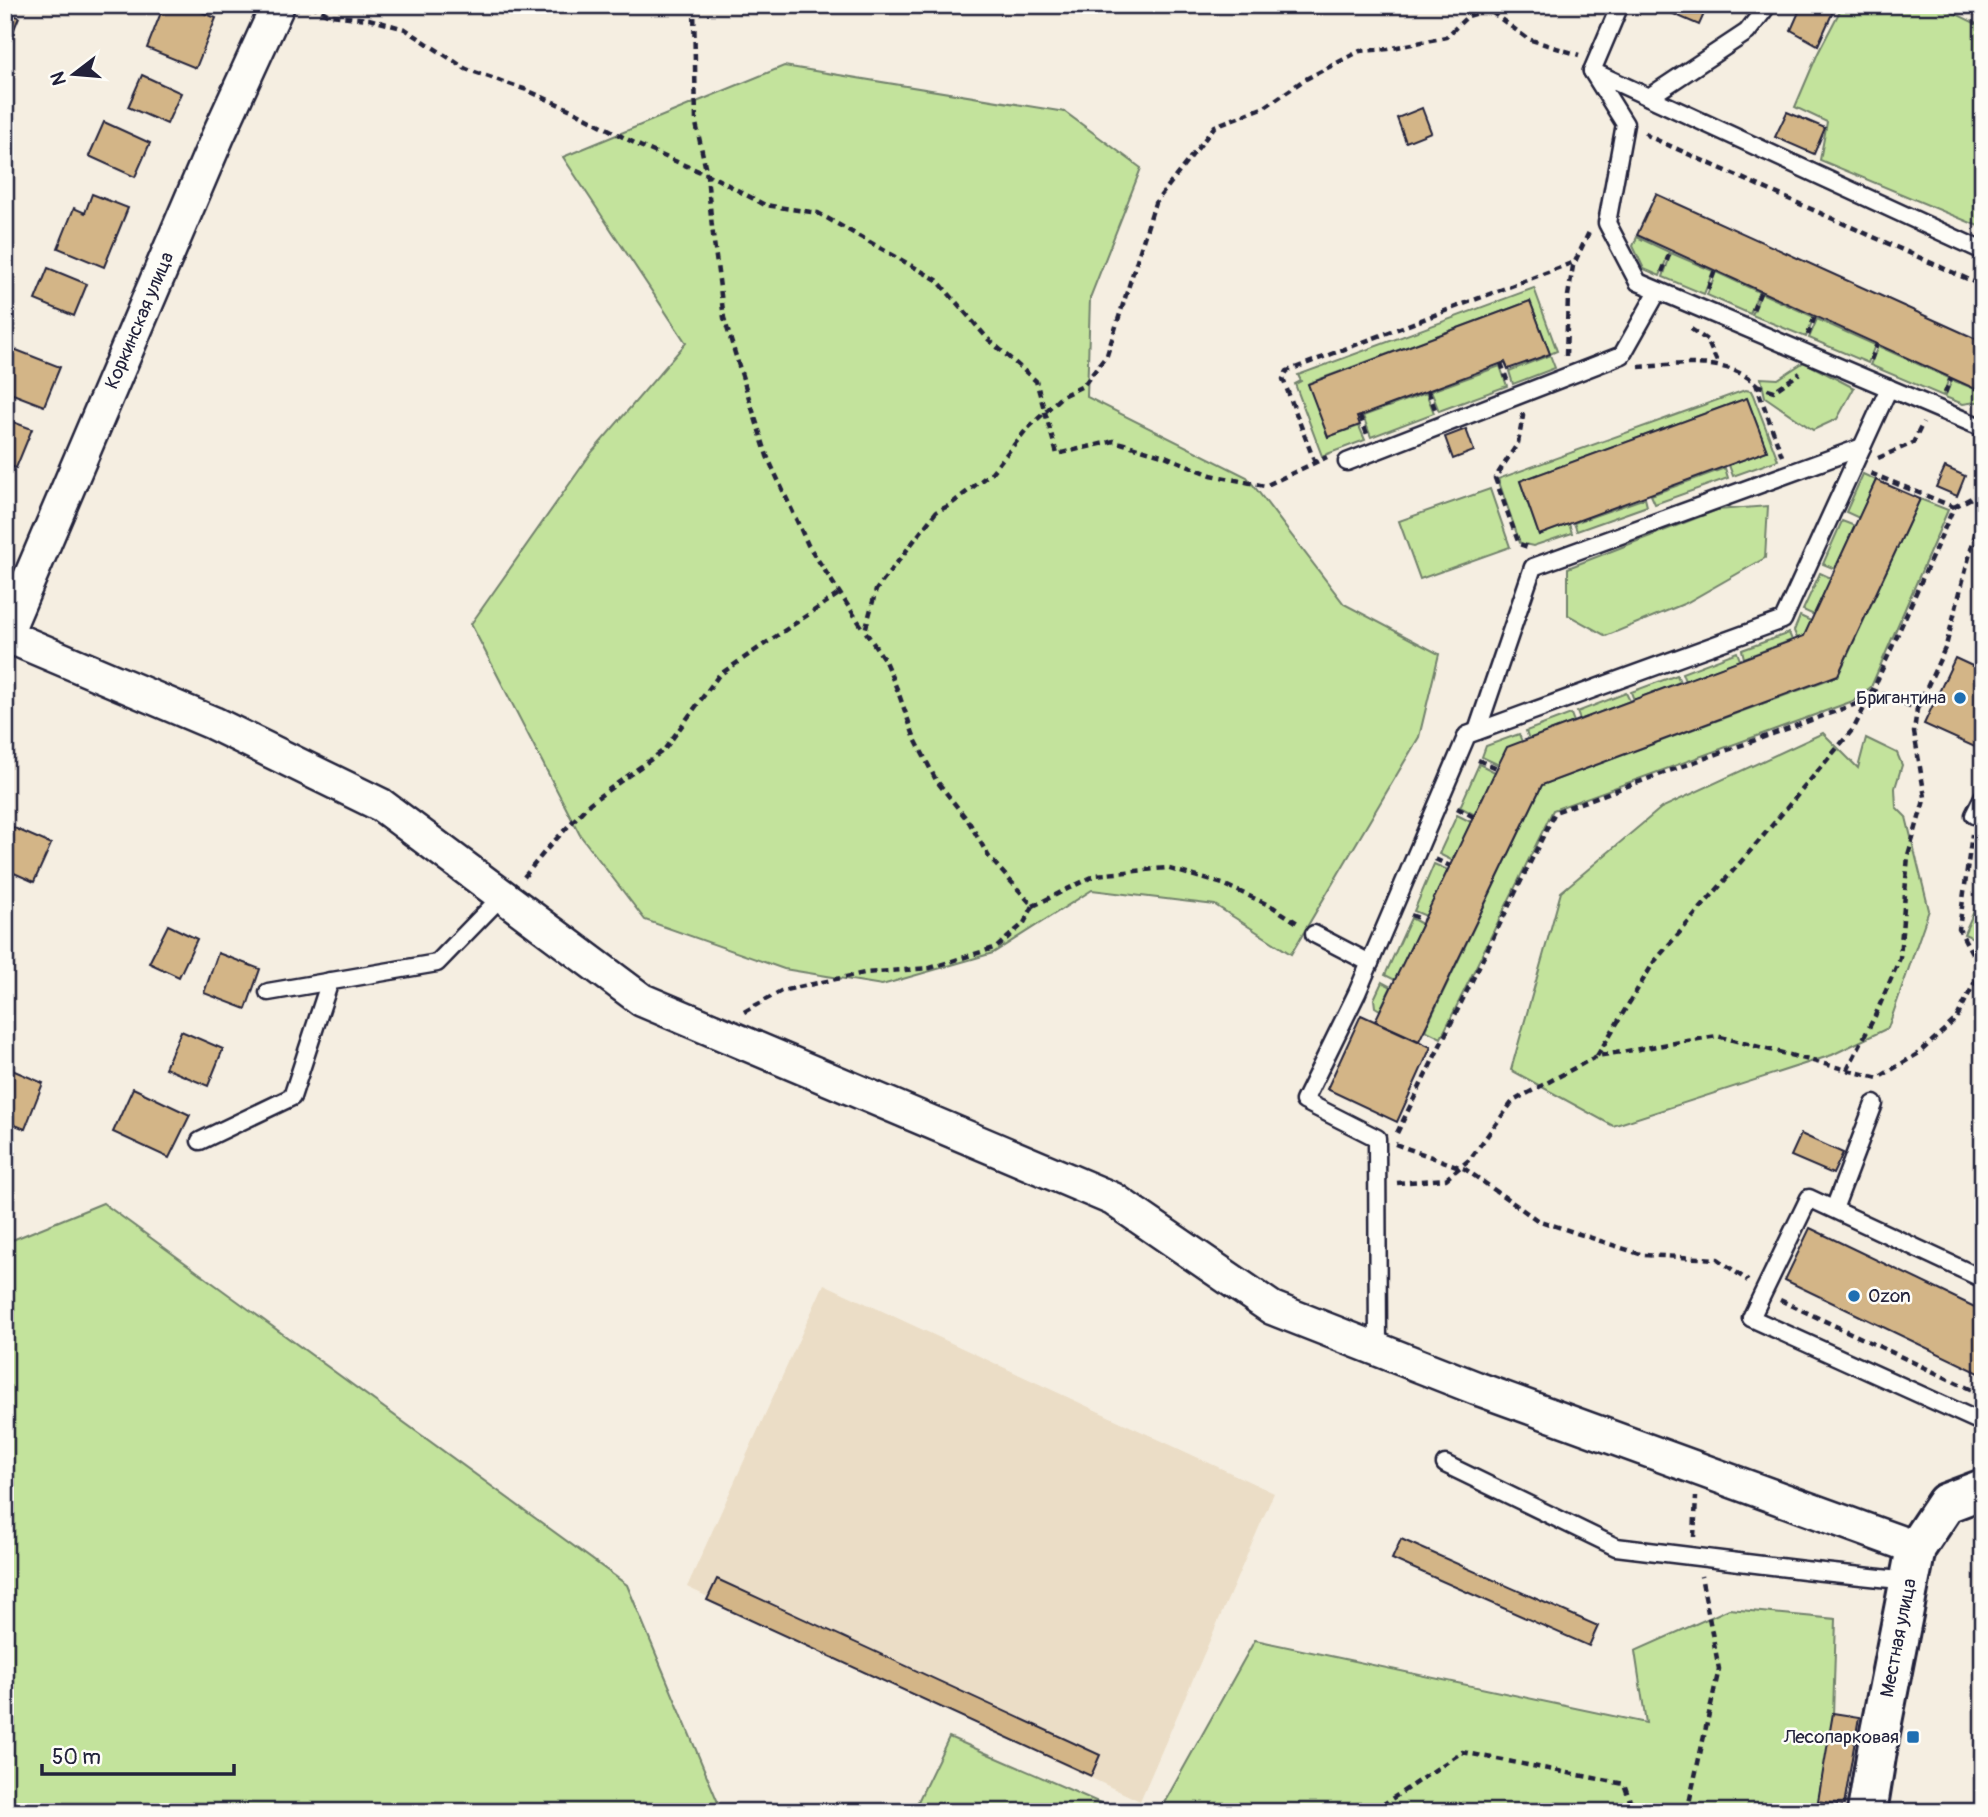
<svg xmlns="http://www.w3.org/2000/svg" width="1988" height="1817" font-family="Pangolin,sans-serif">
<style>
.built{fill:#ebddc6}
.green{fill:#c3e39c;stroke:#72826c;stroke-width:2}
.building{fill:#d3b587;stroke:#22223b;stroke-width:2}
.lines{fill:none;stroke-linecap:round;stroke-linejoin:round}
.service-casing{stroke:#22223b;stroke-width:21}
.minor-casing{stroke:#22223b;stroke-width:37}
.secondary-casing{stroke:#22223b;stroke-width:44}
.path{stroke:#22223b;stroke-width:4.5;stroke-dasharray:7 5;stroke-linecap:butt}
.service{stroke:#fdfcf7;stroke-width:16}
.minor{stroke:#fdfcf7;stroke-width:32}
.secondary{stroke:#fdfcf7;stroke-width:38}
.poi-dot{fill:#1f6fb2;stroke:#fdfcf7;stroke-width:2.5}
.labels{text-anchor:middle;dominant-baseline:central;stroke-width:5;stroke-linejoin:round;paint-order:stroke}
.street-label{font-size:19px;fill:#22223b;stroke:#fdfcf7}
.poi-label{font-size:19px;fill:#22223b;stroke:#fdfcf7;text-anchor:end}
</style>
<rect width="100%" height="100%" fill="#f5eee1"/>
<filter id="ink" filterUnits="userSpaceOnUse"><feTurbulence type="fractalNoise" baseFrequency=".0143" numOctaves="2"/><feDisplacementMap in="SourceGraphic" scale="14" xChannelSelector="R" yChannelSelector="G"/><feConvolveMatrix kernelMatrix="1 2 1 2 8 2 1 2 1" color-interpolation-filters="sRGB"/></filter>
<g filter="url(#ink)">
<g class="built">
<path d="M 1951,5 L 1983,5 L 1983,21 Z"/>
<path d="M 824,1284 L 1274,1493 L 1140,1801 L 687,1587 Z"/>
</g>
<g class="green">
<path d="M 1843,5 L 1938,5 L 1983,27 L 1983,228 L 1820,160 L 1827,122 L 1795,107 L 1818,53 Z"/>
<path d="M 784,66 L 1065,112 L 1141,168 L 1090,298 L 1087,397 L 1247,477 L 1344,604 L 1439,654 L 1419,737 L 1291,954 L 1215,905 L 1092,890 L 993,953 L 882,985 L 784,969 L 645,920 L 580,835 L 471,624 L 592,452 L 686,343 L 563,157 Z"/>
<path d="M 1637,237 L 1669,252 L 1660,276 L 1644,269 L 1633,246 Z"/>
<path d="M 1671,253 L 1713,271 L 1704,294 L 1663,277 Z"/>
<path d="M 1716,272 L 1759,292 L 1750,314 L 1707,295 Z"/>
<path d="M 1534,288 L 1557,351 L 1550,354 L 1530,301 L 1309,383 L 1328,437 L 1359,426 L 1365,440 L 1322,456 L 1295,384 L 1301,381 L 1298,375 Z"/>
<path d="M 1761,293 L 1814,317 L 1806,337 L 1752,315 Z"/>
<path d="M 1817,319 L 1875,345 L 1868,363 L 1809,338 Z"/>
<path d="M 1878,346 L 1949,378 L 1943,396 L 1870,365 Z"/>
<path d="M 1550,355 L 1555,368 L 1513,384 L 1509,371 Z"/>
<path d="M 1804,362 L 1854,388 L 1837,419 L 1813,430 L 1765,397 L 1761,378 L 1778,379 Z"/>
<path d="M 1500,366 L 1507,386 L 1439,411 L 1431,391 Z"/>
<path d="M 1952,380 L 1983,392 L 1983,401 L 1963,404 L 1945,397 Z"/>
<path d="M 1745,390 L 1751,391 L 1753,395 L 1778,460 L 1733,476 L 1729,465 L 1767,451 L 1747,398 L 1520,481 L 1539,535 L 1569,524 L 1572,533 L 1533,546 L 1520,543 L 1498,479 Z"/>
<path d="M 1426,393 L 1434,413 L 1371,437 L 1363,416 Z"/>
<path d="M 1725,468 L 1728,478 L 1655,504 L 1651,495 Z"/>
<path d="M 1863,474 L 1876,480 L 1859,518 L 1846,512 Z"/>
<path d="M 1490,489 L 1510,547 L 1420,579 L 1399,521 Z"/>
<path d="M 1645,498 L 1647,506 L 1577,531 L 1574,523 Z"/>
<path d="M 1920,499 L 1948,510 L 1871,687 L 1853,701 L 1553,810 L 1441,1038 L 1425,1030 L 1542,785 L 1838,676 Z"/>
<path d="M 1768,506 L 1765,558 L 1686,603 L 1606,636 L 1568,615 L 1568,568 L 1717,510 Z"/>
<path d="M 1842,521 L 1855,526 L 1835,569 L 1823,564 Z"/>
<path d="M 1820,573 L 1831,578 L 1814,615 L 1803,610 Z"/>
<path d="M 1800,616 L 1811,621 L 1804,636 L 1797,638 L 1794,631 Z"/>
<path d="M 1789,633 L 1792,640 L 1744,658 L 1742,650 Z"/>
<path d="M 1737,652 L 1740,660 L 1685,681 L 1682,673 Z"/>
<path d="M 1677,675 L 1680,682 L 1634,700 L 1631,692 Z"/>
<path d="M 1626,693 L 1630,701 L 1580,720 L 1577,712 Z"/>
<path d="M 1571,714 L 1574,722 L 1529,739 L 1526,731 Z"/>
<path d="M 1823,733 L 1858,768 L 1866,738 L 1897,753 L 1902,765 L 1895,788 L 1896,807 L 1906,817 L 1929,910 L 1888,1028 L 1832,1055 L 1613,1126 L 1511,1070 L 1561,892 L 1661,808 Z"/>
<path d="M 1519,734 L 1522,742 L 1499,765 L 1482,757 L 1486,746 Z"/>
<path d="M 1479,764 L 1495,772 L 1475,815 L 1460,807 Z"/>
<path d="M 1457,815 L 1471,822 L 1453,861 L 1439,854 Z"/>
<path d="M 1434,864 L 1448,870 L 1426,916 L 1414,911 Z"/>
<path d="M 1983,891 L 1983,942 L 1964,934 Z"/>
<path d="M 1411,918 L 1422,924 L 1395,980 L 1385,975 Z"/>
<path d="M 1382,982 L 1391,987 L 1380,1010 L 1375,1007 L 1374,999 Z"/>
<path d="M 103,1203 L 627,1585 L 722,1812 L 5,1812 L 5,1243 Z"/>
<path d="M 1729,1609 L 1836,1619 L 1830,1812 L 1159,1812 L 1255,1640 L 1646,1723 L 1635,1651 Z"/>
<path d="M 949,1737 L 1121,1812 L 913,1812 Z"/>
</g>
<g class="building">
<path d="M 164,5 L 185,5 L 216,18 L 196,68 L 147,48 Z"/>
<path d="M 1664,5 L 1708,5 L 1699,25 L 1662,9 Z"/>
<path d="M 1802,5 L 1836,5 L 1818,45 L 1791,30 Z"/>
<path d="M 5,12 L 19,17 L 6,49 L 5,49 Z"/>
<path d="M 142,75 L 181,93 L 167,124 L 128,107 Z"/>
<path d="M 1422,108 L 1431,132 L 1406,142 L 1397,118 Z"/>
<path d="M 1787,112 L 1825,128 L 1814,154 L 1775,137 Z"/>
<path d="M 104,122 L 150,143 L 135,177 L 89,156 Z"/>
<path d="M 92,194 L 128,208 L 104,267 L 58,248 L 74,208 L 85,213 Z"/>
<path d="M 1656,194 L 1983,342 L 1982,392 L 1637,235 Z"/>
<path d="M 48,268 L 87,284 L 74,316 L 35,300 Z"/>
<path d="M 1530,301 L 1550,354 L 1508,369 L 1505,362 L 1360,416 L 1357,417 L 1360,425 L 1328,437 L 1308,384 Z"/>
<path d="M 6,346 L 60,367 L 44,406 L 5,391 Z"/>
<path d="M 1747,398 L 1767,451 L 1539,535 L 1520,481 Z"/>
<path d="M 5,419 L 32,429 L 16,468 L 5,464 Z"/>
<path d="M 1466,429 L 1474,451 L 1453,459 L 1445,437 Z"/>
<path d="M 1945,467 L 1965,476 L 1957,496 L 1936,487 Z"/>
<path d="M 1876,480 L 1920,499 L 1838,675 L 1542,785 L 1419,1041 L 1375,1021 L 1507,747 L 1804,636 Z"/>
<path d="M 1955,658 L 1983,671 L 1983,736 L 1977,748 L 1924,724 Z"/>
<path d="M 5,824 L 51,844 L 34,882 L 5,869 Z"/>
<path d="M 168,925 L 197,939 L 179,977 L 149,963 Z"/>
<path d="M 218,953 L 260,969 L 246,1009 L 204,993 Z"/>
<path d="M 1361,1015 L 1431,1047 L 1397,1122 L 1327,1089 Z"/>
<path d="M 181,1031 L 223,1049 L 208,1086 L 165,1068 Z"/>
<path d="M 5,1067 L 43,1083 L 25,1129 L 5,1121 Z"/>
<path d="M 133,1088 L 190,1115 L 169,1158 L 113,1132 Z"/>
<path d="M 1801,1134 L 1843,1153 L 1833,1174 L 1791,1156 Z"/>
<path d="M 1810,1228 L 1983,1311 L 1983,1375 L 1785,1280 Z"/>
<path d="M 1401,1539 L 1598,1626 L 1589,1646 L 1392,1559 Z"/>
<path d="M 717,1579 L 1100,1755 L 1091,1776 L 707,1600 Z"/>
<path d="M 1833,1713 L 1859,1717 L 1844,1805 L 1818,1801 Z"/>
</g>
<g class="lines">
<defs>
<g id="service">
<path d="M 1620,5 L 1592,71 L 1625,124 L 1607,223 L 1638,282 L 1983,428"/>
<path d="M 1592,71 L 1983,251"/>
<path d="M 1649,97 L 1747,32 L 1768,5"/>
<path d="M 1347,462 L 1622,355 L 1658,291"/>
<path d="M 1477,731 L 1533,567 L 1862,447"/>
<path d="M 1974,815 L 1983,797"/>
<path d="M 1314,934 L 1370,963"/>
<path d="M 268,992 L 437,963 L 502,896"/>
<path d="M 200,1141 L 292,1097 L 330,981"/>
<path d="M 1834,1209 L 1874,1104"/>
<path d="M 1983,1279 L 1809,1198 L 1751,1318 L 1983,1423"/>
<path d="M 1378,1349 L 1377,1138 L 1304,1101 L 1357,993 L 1467,735 L 1783,620 L 1889,388"/>
<path d="M 1445,1464 L 1616,1547 L 1804,1570 L 1909,1581"/>
</g>
<g id="minor">
<path d="M 5,635 L 213,723 L 381,805 L 642,1000 L 1113,1199 L 1272,1308 L 1476,1388 L 1916,1548"/>
<path id="s1" d="M 5,636 L 218,136 L 278,5"/>
</g>
<g id="secondary">
<path id="s2" d="M 1867,1812 L 1880,1732 L 1916,1548 L 1946,1503 L 1983,1489"/>
</g>
</defs>
<use href="#service" class="service-casing"/>
<use href="#minor" class="minor-casing"/>
<use href="#secondary" class="secondary-casing"/>
<g class="path">
<path d="M 311,5 L 329,15 L 369,19 L 405,29 L 466,69 L 524,89 L 576,112 L 640,146 L 717,179 L 765,205 L 818,213 L 937,280 L 988,339 L 1036,381 L 1057,454 L 1114,441 L 1165,456 L 1211,475 L 1265,486 L 1327,457"/>
<path d="M 694,5 L 696,123 L 707,175 L 712,227 L 724,318 L 767,456 L 808,545 L 864,630"/>
<path d="M 1482,5 L 1528,39 L 1579,55"/>
<path d="M 1645,132 L 1648,136 L 1983,286"/>
<path d="M 1662,272 L 1671,250"/>
<path d="M 1708,289 L 1715,270"/>
<path d="M 1753,310 L 1761,291"/>
<path d="M 1691,329 L 1707,340 L 1719,366"/>
<path d="M 1808,335 L 1815,316"/>
<path d="M 1566,356 L 1568,296 L 1573,266 L 1589,232"/>
<path d="M 1871,360 L 1877,344"/>
<path d="M 1501,363 L 1507,380"/>
<path d="M 1639,367 C 1677,365 1726,356 1756,384 L 1782,456"/>
<path d="M 1756,385 L 1774,391 L 1800,373"/>
<path d="M 1428,391 L 1435,409"/>
<path d="M 1945,393 L 1951,378"/>
<path d="M 1522,413 L 1523,416 L 1518,443 L 1495,478 L 1519,544 L 1528,547"/>
<path d="M 1360,416 L 1367,434"/>
<path d="M 1878,458 L 1913,443 L 1923,423"/>
<path d="M 1315,463 L 1283,379 L 1287,371 L 1574,262"/>
<path d="M 1954,507 L 1983,492"/>
<path d="M 1917,709 L 1946,646 L 1983,503"/>
<path d="M 1478,760 L 1497,768"/>
<path d="M 1457,808 L 1474,817"/>
<path d="M 1435,859 L 1450,866"/>
<path d="M 524,877 L 546,850 L 590,803 L 664,750 L 719,675 L 840,593"/>
<path d="M 1033,906 L 1096,875 L 1166,868 L 1223,884 L 1273,907 L 1299,924"/>
<path d="M 1411,915 L 1424,920"/>
<path d="M 744,1012 L 781,991 L 864,973 L 930,968 L 997,947 L 1024,923 L 1033,906 L 989,857 L 969,822 L 936,780 L 915,739 L 897,689 L 884,659 L 865,631 L 876,590 L 936,512 L 950,505 L 992,472 L 1026,430 L 1062,396 L 1083,386 L 1107,355 L 1155,203 L 1215,126 L 1265,107 L 1304,80 L 1360,51 L 1388,49 L 1446,37 L 1468,16 L 1489,10"/>
<path d="M 1597,1056 L 1654,962 L 1758,842 L 1854,728 L 1871,694"/>
<path d="M 1847,1070 L 1875,1016 L 1900,958 L 1908,855 L 1925,797 L 1914,732 L 1917,709 L 1873,690 L 1954,507 L 1870,473"/>
<path d="M 1397,1133 L 1555,812 L 1856,704 L 1873,690"/>
<path d="M 1395,1144 L 1465,1169 L 1537,1220 L 1643,1255 L 1718,1259 L 1748,1281"/>
<path d="M 1397,1183 L 1446,1179 L 1470,1159 L 1513,1101 L 1597,1056 L 1717,1036 L 1878,1078 L 1919,1053 L 1956,1019 L 1981,970 L 1959,929 L 1972,834"/>
<path d="M 1780,1300 L 1983,1395"/>
<path d="M 1694,1537 L 1696,1497"/>
<path d="M 1631,1801 L 1655,1812"/>
<path d="M 1372,1812 L 1462,1752 L 1624,1784 L 1634,1812"/>
<path d="M 1687,1812 L 1719,1669 L 1701,1576"/>
</g>
<use href="#service" class="service"/>
<use href="#minor" class="minor"/>
<use href="#secondary" class="secondary"/>
</g>
</g>
<g class="poi-dot">
<circle cx="1960" cy="698" r="7"/>
<circle cx="1854" cy="1296" r="7"/>
<rect x="1906" y="1730" width="14" height="14" rx="3.5"/>
</g>
<g class="labels">
<g class="street-label">
<text stroke="none"><textPath href="#s1" startOffset="343">Коркинская улица</textPath></text>
<text stroke="none"><textPath href="#s2" startOffset="177">Местная улица</textPath></text>
</g>
<g class="poi-label">
<text x="1946" y="698">Бригантина</text>
<text x="1868" y="1296" text-anchor="start">Ozon</text>
<text x="1899" y="1737">Лесопарковая</text>
</g>
</g>
<rect width="1988" height="1817" fill="none" stroke="#fdfcf7" stroke-width="28"/>
<rect x="14" y="14" width="1960" height="1789" fill="none" stroke="#22223b" stroke-width="2.5" filter="url(#ink)"/>
<g transform="translate(74 74) rotate(254)" stroke="#fdfcf7" stroke-width="5" paint-order="stroke">
<path d="M0-5L12 26L0 18L-12 26Z" fill="#22223b"/>
<text y="-10" font-size="19" font-weight="bold" text-anchor="middle" fill="#22223b">N</text>
</g>
<path d="M42 1764v10h192v-10" fill="none" stroke="#22223b" stroke-width="3.5"/>
<text x="52" y="1764" font-size="21" fill="#22223b" stroke="#fdfcf7" stroke-width="5" paint-order="stroke">50 m</text>
</svg>
